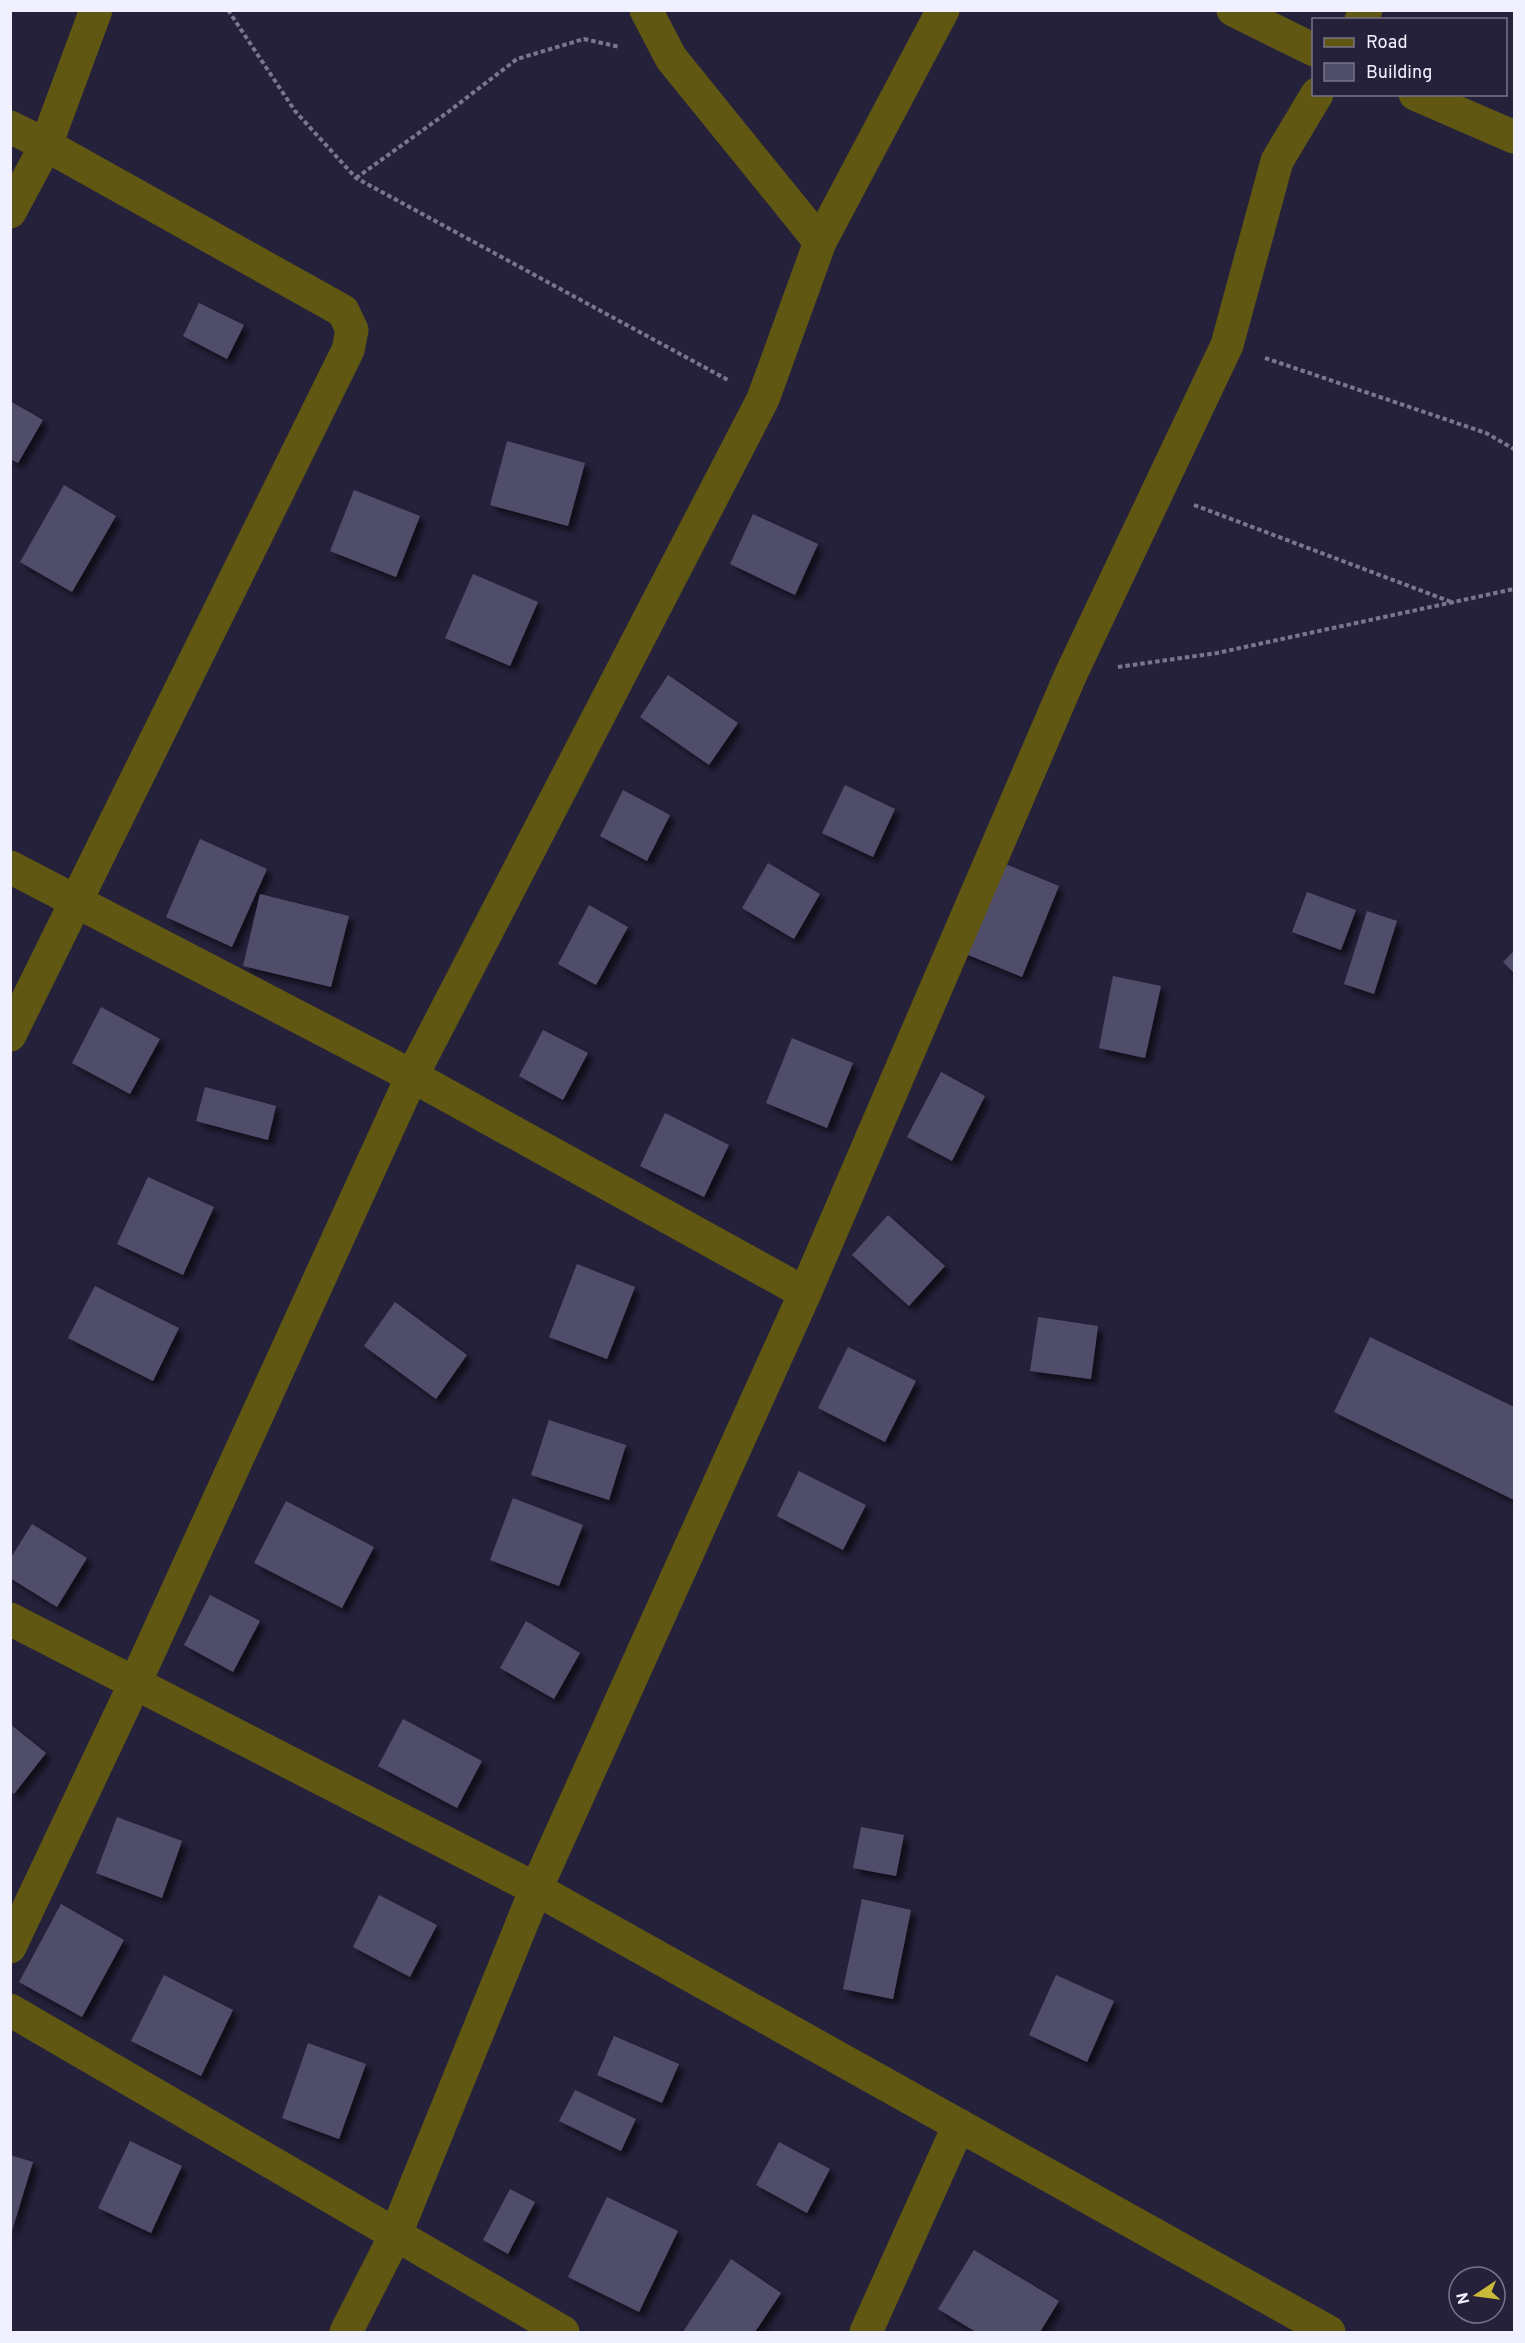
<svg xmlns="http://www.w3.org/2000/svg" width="1525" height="2343" font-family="Overpass,sans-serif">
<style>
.building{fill:#504d6a;filter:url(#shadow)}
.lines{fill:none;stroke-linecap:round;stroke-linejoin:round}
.path{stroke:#79778c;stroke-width:4;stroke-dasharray:4.5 3;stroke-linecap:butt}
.street{stroke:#605713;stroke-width:33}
</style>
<defs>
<filter id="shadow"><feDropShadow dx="5.5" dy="5.5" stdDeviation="3" flood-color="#0009"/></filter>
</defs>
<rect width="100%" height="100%" fill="#25213b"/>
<g class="building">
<path d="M 199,303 L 244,325 L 227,359 L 183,336 Z"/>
<path d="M 10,401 L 43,420 L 18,463 L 10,459 Z"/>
<path d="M 507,441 L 585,463 L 568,526 L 490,505 Z"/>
<path d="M 64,485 L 116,516 L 72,592 L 20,562 Z"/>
<path d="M 354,490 L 420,516 L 396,577 L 330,551 Z"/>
<path d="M 753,514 L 818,544 L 795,595 L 730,564 Z"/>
<path d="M 473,574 L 538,602 L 510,666 L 445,638 Z"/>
<path d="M 668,675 L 738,723 L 709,765 L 640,717 Z"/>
<path d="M 845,785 L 895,809 L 873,857 L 822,833 Z"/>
<path d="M 623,790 L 670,815 L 647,861 L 600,836 Z"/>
<path d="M 200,839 L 267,869 L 232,947 L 166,917 Z"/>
<path d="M 998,861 L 1059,886 L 1022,977 L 961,952 Z"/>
<path d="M 768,863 L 820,894 L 794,939 L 742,908 Z"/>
<path d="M 1307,892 L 1356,910 L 1341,950 L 1292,932 Z"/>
<path d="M 260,894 L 349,916 L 331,987 L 243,966 Z"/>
<path d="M 589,905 L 628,927 L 596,985 L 558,964 Z"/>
<path d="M 1367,911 L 1397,921 L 1374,994 L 1344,984 Z"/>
<path d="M 1514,951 L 1514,973 L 1503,962 Z"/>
<path d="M 1113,976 L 1161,986 L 1145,1058 L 1099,1048 Z"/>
<path d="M 101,1007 L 160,1039 L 130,1094 L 72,1063 Z"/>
<path d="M 543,1030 L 588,1053 L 563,1100 L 519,1076 Z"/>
<path d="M 792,1038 L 853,1063 L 827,1128 L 766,1103 Z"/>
<path d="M 941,1072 L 985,1096 L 952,1161 L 907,1137 Z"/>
<path d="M 205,1087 L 276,1106 L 268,1140 L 196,1121 Z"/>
<path d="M 665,1113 L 729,1145 L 704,1197 L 640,1166 Z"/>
<path d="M 148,1177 L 214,1207 L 183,1275 L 117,1244 Z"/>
<path d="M 888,1215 L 945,1266 L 909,1306 L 852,1255 Z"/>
<path d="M 577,1264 L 635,1287 L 607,1359 L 549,1337 Z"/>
<path d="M 95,1286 L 179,1328 L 153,1381 L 68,1338 Z"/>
<path d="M 395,1302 L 467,1355 L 436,1399 L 364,1346 Z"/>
<path d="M 1038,1317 L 1098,1326 L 1091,1379 L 1030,1371 Z"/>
<path d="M 1370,1337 L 1514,1407 L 1514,1500 L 1334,1412 Z"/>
<path d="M 848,1347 L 916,1381 L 885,1442 L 818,1408 Z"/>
<path d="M 549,1420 L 626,1445 L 609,1500 L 531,1475 Z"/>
<path d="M 799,1471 L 866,1505 L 843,1550 L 777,1516 Z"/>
<path d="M 513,1498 L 583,1525 L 559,1586 L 490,1560 Z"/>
<path d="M 286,1501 L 374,1547 L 342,1608 L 254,1563 Z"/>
<path d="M 32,1524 L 87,1558 L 57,1607 L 10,1578 L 10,1559 Z"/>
<path d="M 210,1595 L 260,1621 L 233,1672 L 184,1645 Z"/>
<path d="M 526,1621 L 580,1653 L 554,1699 L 500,1668 Z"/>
<path d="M 403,1719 L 482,1761 L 457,1808 L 378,1766 Z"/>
<path d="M 10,1724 L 46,1753 L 14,1794 L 10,1791 Z"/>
<path d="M 117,1817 L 182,1841 L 162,1898 L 96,1873 Z"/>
<path d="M 861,1827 L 904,1835 L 896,1876 L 853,1868 Z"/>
<path d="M 379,1895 L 437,1925 L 410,1977 L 353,1947 Z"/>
<path d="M 862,1899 L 911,1910 L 893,1999 L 843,1989 Z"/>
<path d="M 61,1904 L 124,1940 L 82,2017 L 19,1982 Z"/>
<path d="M 164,1975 L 233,2010 L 201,2076 L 131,2041 Z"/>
<path d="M 1056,1975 L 1114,2001 L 1087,2062 L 1029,2035 Z"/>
<path d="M 614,2036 L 679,2064 L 662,2103 L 597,2075 Z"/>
<path d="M 308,2043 L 366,2064 L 339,2139 L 282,2118 Z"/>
<path d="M 575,2090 L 636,2119 L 621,2151 L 559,2121 Z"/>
<path d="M 130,2141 L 182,2166 L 151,2233 L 98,2208 Z"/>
<path d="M 779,2142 L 830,2169 L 807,2213 L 756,2185 Z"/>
<path d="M 10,2155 L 33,2162 L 11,2234 L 10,2234 Z"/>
<path d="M 510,2189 L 535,2202 L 508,2254 L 483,2240 Z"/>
<path d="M 607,2197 L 678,2231 L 639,2312 L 568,2277 Z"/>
<path d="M 974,2250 L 1059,2301 L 1040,2332 L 976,2332 L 938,2309 Z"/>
<path d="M 731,2259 L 781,2293 L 755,2332 L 683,2332 Z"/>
</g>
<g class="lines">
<g class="path">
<path d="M 228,10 L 295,111 L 356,178 L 728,380"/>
<path d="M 356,178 L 448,112 L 517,59 L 584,39 L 620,47"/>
<path d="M 1265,358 L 1486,433 L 1514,449"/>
<path d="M 1194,505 L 1454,603"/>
<path d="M 1118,667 L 1217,653 L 1514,589"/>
</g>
<g class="street">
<path d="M 646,10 L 671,58 L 820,242"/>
<path d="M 1233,10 L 1314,50"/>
<path d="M 1361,20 L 1366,10"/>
<path d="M 1415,94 L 1514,137"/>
<path d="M 10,127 L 46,145 L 343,311 L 352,330 L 348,350 L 10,1035"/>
<path d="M 10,212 L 46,145 L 96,10"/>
<path d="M 10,867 L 412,1076 L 805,1293"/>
<path d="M 10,1619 L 536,1889 L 1329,2332"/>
<path d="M 10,1947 L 135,1683 L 412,1076 L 763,399 L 820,242 L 943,10"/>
<path d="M 10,2010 L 563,2332"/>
<path d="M 346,2332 L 395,2236 L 536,1889 L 805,1293 L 1071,674 L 1227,345 L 1277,161 L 1317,94"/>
<path d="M 866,2332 L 959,2125"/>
</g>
</g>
<rect width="1525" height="2343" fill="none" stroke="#f1f0fe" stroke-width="24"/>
<rect x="1312" y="18" width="195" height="78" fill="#25213b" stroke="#777489" stroke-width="1.5"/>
<rect x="1324" y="38" width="30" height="9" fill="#605713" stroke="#777489" stroke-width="1.5"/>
<text x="1366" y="48" font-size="18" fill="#f1f0fe">Road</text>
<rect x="1324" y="63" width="30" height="18" fill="#504d6a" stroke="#777489" stroke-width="1.5"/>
<text x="1366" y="78" font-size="18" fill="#f1f0fe">Building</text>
<g transform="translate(1477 2295) rotate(257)"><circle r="28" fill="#25213b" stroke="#777489" stroke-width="1.5"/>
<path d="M0-4.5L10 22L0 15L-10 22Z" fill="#cbb939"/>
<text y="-9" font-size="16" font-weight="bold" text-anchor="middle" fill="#f1f0fe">N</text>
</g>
</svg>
